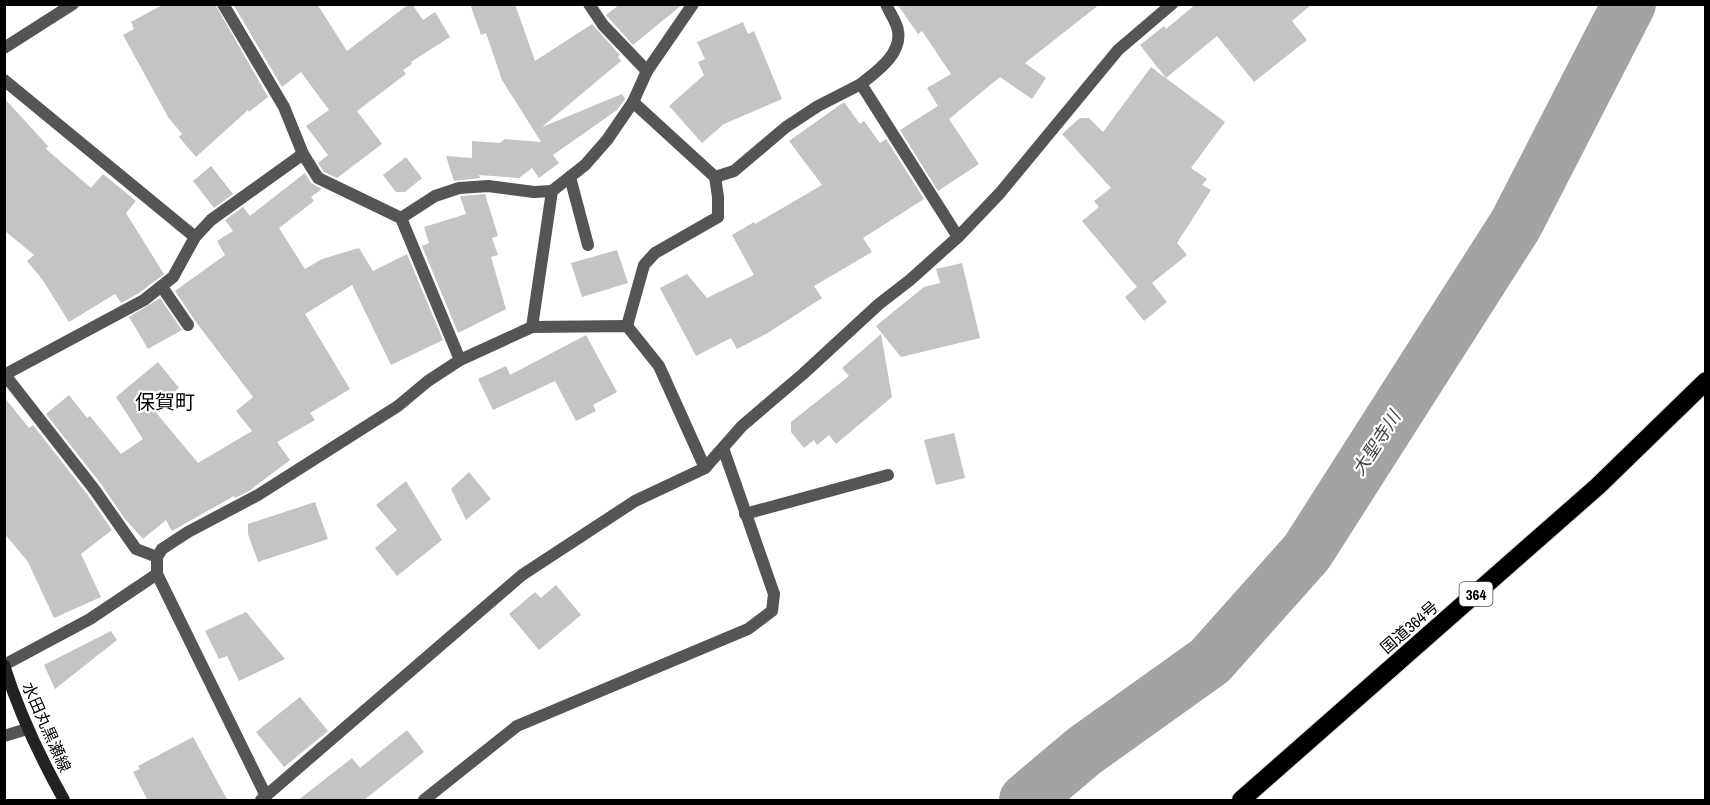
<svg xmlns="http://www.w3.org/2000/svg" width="1710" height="805" font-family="'Archivo Narrow','Noto Sans JP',sans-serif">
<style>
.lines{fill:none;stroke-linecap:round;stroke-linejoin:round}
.river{stroke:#a3a3a3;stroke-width:54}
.building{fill:#c4c4c4}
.highway-casing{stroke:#dbdbdb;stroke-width:20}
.lane{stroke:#555;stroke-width:12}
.street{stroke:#555;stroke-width:12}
.secondary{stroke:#222;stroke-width:12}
.highway{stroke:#000;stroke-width:18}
.labels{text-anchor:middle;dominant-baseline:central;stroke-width:4.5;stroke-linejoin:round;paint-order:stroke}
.shield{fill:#fff;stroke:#4c4c4c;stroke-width:1.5}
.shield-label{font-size:15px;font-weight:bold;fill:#000}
.street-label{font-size:16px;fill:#000;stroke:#fff}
.water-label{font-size:18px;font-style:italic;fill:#444;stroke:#fff}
.quarter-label{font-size:20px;fill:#000;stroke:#fff}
</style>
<rect width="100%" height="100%" fill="#fff"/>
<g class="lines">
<path class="river" d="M 1026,800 L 1084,751 L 1210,661 L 1307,552 L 1516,224 L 1629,4"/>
</g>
<g class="building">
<path d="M 164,4 L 215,4 L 268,97 L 249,112 L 248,110 L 196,157 L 179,137 L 182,134 L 168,117 L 123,35 L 134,29 L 131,22 Z"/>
<path d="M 233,4 L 317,4 L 347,51 L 409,4 L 412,4 L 423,20 L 435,12 L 450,37 L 411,62 L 412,64 L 403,70 L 406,74 L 357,111 L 382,144 L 337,178 L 324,172 L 318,163 L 328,155 L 306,126 L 329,110 L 301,72 L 282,87 Z"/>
<path d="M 470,4 L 515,4 L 535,61 L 592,24 L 620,55 L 618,57 L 621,61 L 542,127 L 622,94 L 625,99 L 617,110 L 553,155 L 559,163 L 539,178 L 532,168 L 519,178 L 479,175 L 480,178 L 454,181 L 446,156 L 472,158 L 472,141 L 500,143 L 505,139 L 541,142 L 502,80 L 486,33 L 481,35 Z"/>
<path d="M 620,4 L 683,4 L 633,45 L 606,15 Z"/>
<path d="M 897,4 L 1100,4 L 1025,63 L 1046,78 L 1032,99 L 1000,77 L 949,119 L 979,164 L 938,191 L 900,130 L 938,106 L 927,88 L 951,74 L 922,31 L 918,34 Z"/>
<path d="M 1196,4 L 1312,4 L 1292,21 L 1307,40 L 1254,82 L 1217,36 L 1166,78 L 1140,45 L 1164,26 L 1166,29 Z"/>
<path d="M 743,22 L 748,34 L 754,31 L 782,99 L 724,124 L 702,143 L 669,106 L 704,75 L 698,62 L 705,59 L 697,42 Z"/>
<path d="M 1151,67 L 1225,122 L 1191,168 L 1207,179 L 1202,185 L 1211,190 L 1177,243 L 1187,255 L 1152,283 L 1167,302 L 1144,321 L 1125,297 L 1137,287 L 1082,221 L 1099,207 L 1094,201 L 1111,188 L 1062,134 L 1080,118 L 1089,118 L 1103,132 Z"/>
<path d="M 4,98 L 48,146 L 46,149 L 91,188 L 103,174 L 136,201 L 126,213 L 164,274 L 139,293 L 121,303 L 115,294 L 69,322 L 42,279 L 27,261 L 34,255 L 4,230 Z"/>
<path d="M 844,102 L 860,124 L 864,121 L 880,143 L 886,139 L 924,199 L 863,238 L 872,252 L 814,286 L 822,298 L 766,334 L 737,349 L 731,338 L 696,356 L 660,288 L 687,274 L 707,298 L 754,275 L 732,235 L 754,222 L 755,224 L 822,185 L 789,141 Z"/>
<path d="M 406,157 L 422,178 L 405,192 L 396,192 L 383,175 Z"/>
<path d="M 211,166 L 233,194 L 214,208 L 193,181 Z"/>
<path d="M 305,173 L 311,183 L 322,189 L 311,197 L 314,201 L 279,228 L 305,269 L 322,259 L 359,248 L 373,271 L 407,254 L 443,340 L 391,365 L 352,285 L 305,314 L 350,389 L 310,413 L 315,420 L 277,442 L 290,460 L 249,491 L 235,498 L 234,496 L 172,531 L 166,520 L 143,539 L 125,519 L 101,484 L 46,414 L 69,395 L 87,418 L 90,416 L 121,454 L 143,439 L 116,397 L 158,362 L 179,388 L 153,409 L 198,463 L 252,431 L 236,411 L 253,397 L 196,322 L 175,291 L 225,255 L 217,241 L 233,231 L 225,220 L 243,207 L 250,216 Z"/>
<path d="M 485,194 L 498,236 L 492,238 L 498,255 L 491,257 L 506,309 L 458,333 L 422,246 L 429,243 L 424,227 L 466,214 L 460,196 Z"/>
<path d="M 617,250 L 628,283 L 582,297 L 571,263 Z"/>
<path d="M 962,263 L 980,338 L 901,357 L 876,326 L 924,287 L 940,283 L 936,269 Z"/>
<path d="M 160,298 L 182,330 L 148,349 L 129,317 Z"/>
<path d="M 881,334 L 892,397 L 836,444 L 829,435 L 817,445 L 814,440 L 804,448 L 791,432 L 791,422 L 849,376 L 842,368 Z"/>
<path d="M 586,335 L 617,392 L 593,405 L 596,411 L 576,421 L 555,381 L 493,410 L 478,379 L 506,366 L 510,375 Z"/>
<path d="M 4,397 L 29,428 L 33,425 L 87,494 L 112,530 L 81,554 L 101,597 L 54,618 L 28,562 L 4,533 Z"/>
<path d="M 954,433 L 965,478 L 936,485 L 924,440 Z"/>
<path d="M 469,472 L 491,499 L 466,520 L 451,489 Z"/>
<path d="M 406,481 L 442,540 L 397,576 L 375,548 L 397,530 L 376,505 Z"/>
<path d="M 315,502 L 328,539 L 258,562 L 248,534 L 248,524 Z"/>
<path d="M 556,585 L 581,615 L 539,650 L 509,614 L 535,592 L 541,598 Z"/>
<path d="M 246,612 L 285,659 L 239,681 L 227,656 L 219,659 L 205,631 Z"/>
<path d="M 111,631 L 117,640 L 55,689 L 44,665 Z"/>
<path d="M 300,697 L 328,731 L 284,767 L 256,732 Z"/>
<path d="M 407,730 L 424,752 L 363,801 L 297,801 L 352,758 L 360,768 Z"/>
<path d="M 193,737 L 228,801 L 148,801 L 133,772 L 140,769 L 138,766 Z"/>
</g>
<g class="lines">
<defs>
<path id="highway" d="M 1241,800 L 1598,486 L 1706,381"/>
</defs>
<use href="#highway" class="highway-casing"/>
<g class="lane">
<path d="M 589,4 L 603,25 L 647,71"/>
<path d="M 886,4 C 889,12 897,22 898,31 C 902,54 877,71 861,84 L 958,237"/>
<path d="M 570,177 L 588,245"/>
<path d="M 715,177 L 734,171 L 786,127 L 818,106 L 861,84"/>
<path d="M 162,287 L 188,325"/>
<path d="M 627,326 L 644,265 L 655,253 L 718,217 L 718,197 L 715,177 L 633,102"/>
<path d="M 5,375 L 94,489 L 136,549 L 157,557"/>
<path d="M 745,514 L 888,475"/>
<path d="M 424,800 L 517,726 L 748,629 L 772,611 L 774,594 L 723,448"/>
</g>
<g class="street">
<path d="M 223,4 L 284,107 L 303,154 L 318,178 L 401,218 L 460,360"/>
<path d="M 4,48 L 73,4"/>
<path d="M 4,80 L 195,237"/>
<path d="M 401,218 L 435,196 L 459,188 L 488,186 L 534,192 L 552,191"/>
<path d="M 532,327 L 552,191 L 585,165 L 607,140 L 633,102 L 647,71 L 693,4"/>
<path d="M 4,375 L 144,300 L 173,277 L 195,237 L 211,220 L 303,154"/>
<path d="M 157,574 L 266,796"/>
<path d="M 4,665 L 90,619 L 157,574 L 157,557 L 162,549 L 188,532 L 258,495 L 398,406 L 428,381 L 460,360 L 532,327 L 627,326 L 659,366 L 705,468"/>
<path d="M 4,736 L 27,729"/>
<path d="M 261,800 L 522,575 L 635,501 L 705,468 L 742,426 L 803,374 L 879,304 L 910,280 L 958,237 L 1000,193 L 1118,50 L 1172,4"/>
</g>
<path class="secondary" d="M 4,665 C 19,713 40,757 64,800"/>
<use href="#highway" class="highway"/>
</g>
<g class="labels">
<rect class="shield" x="1459.5" y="582" width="33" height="24" rx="4.5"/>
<g class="shield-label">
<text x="1476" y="594">364</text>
</g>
<g class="street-label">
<text transform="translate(1409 627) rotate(-41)">国道364号</text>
<text transform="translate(47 727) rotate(66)">水田丸黒瀬線</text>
</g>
<g class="water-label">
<text transform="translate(1376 443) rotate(-57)">大聖寺川</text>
</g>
<g class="quarter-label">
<text x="165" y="401">保賀町</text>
</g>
</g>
<rect width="1710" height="805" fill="none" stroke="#000000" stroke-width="12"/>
</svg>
